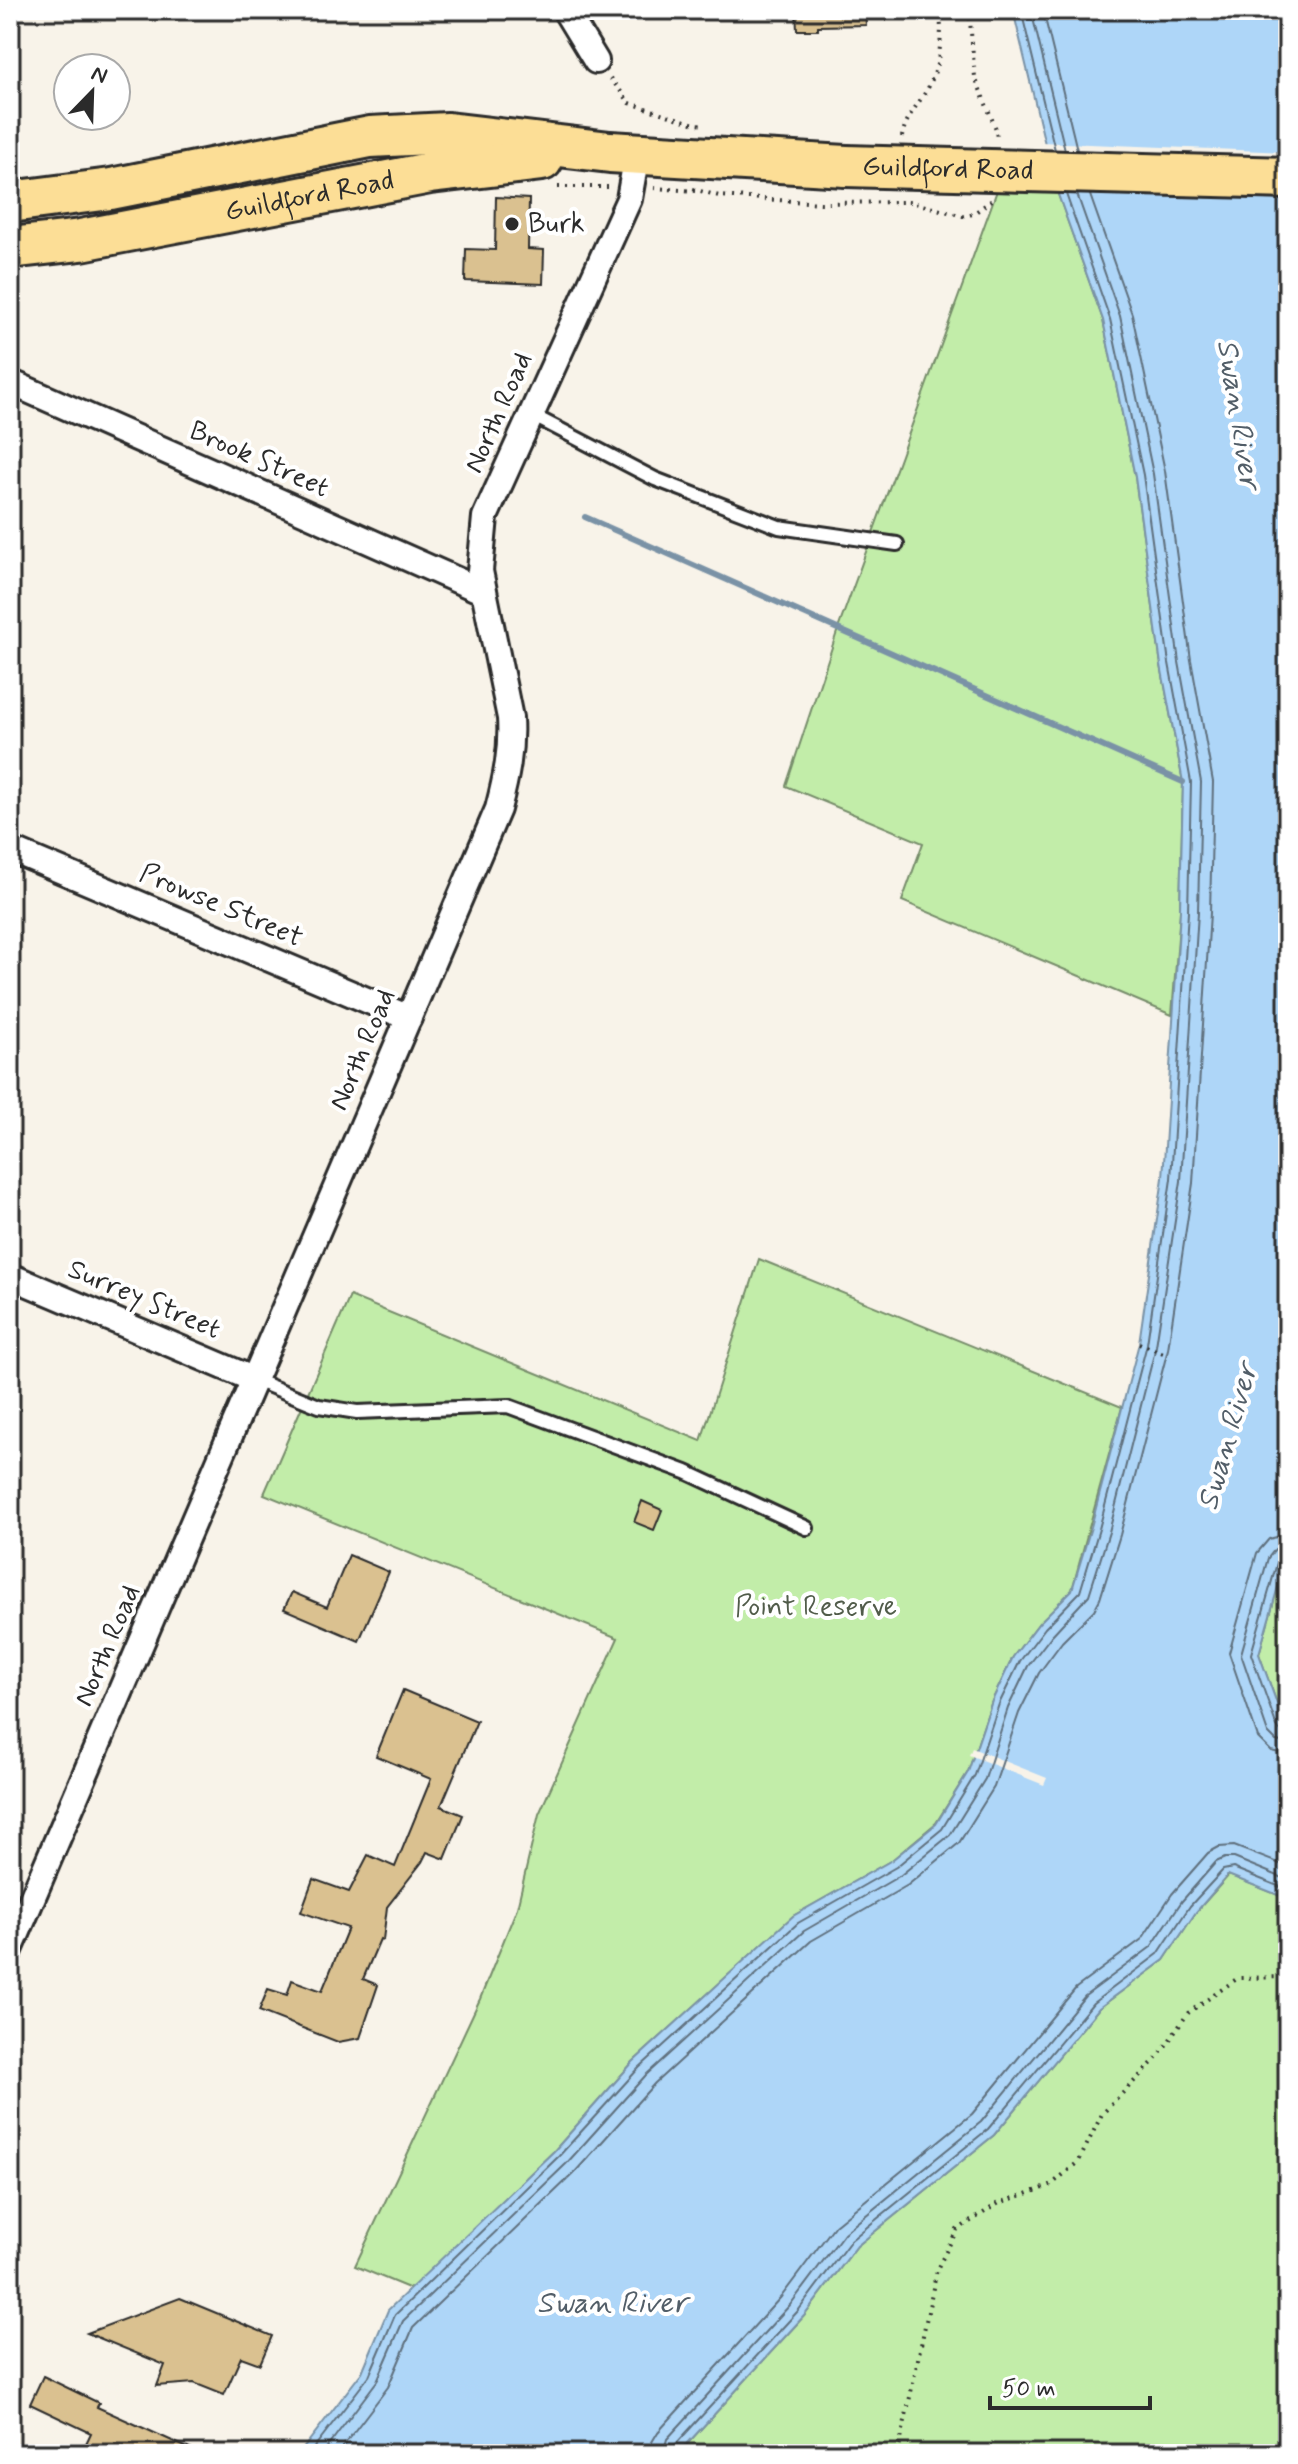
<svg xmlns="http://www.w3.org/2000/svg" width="1298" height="2464" font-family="Mynerve,sans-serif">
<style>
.green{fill:#c2eda9;stroke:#768c6a;stroke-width:2}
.water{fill:#aed6f8;stroke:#7a92a6;stroke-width:2}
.pier{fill:#f8f3e9}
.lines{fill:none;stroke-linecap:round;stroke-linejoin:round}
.shore{stroke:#5f6f7d;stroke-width:2}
.stream{stroke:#7a92a6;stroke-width:6}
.building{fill:#dac190;stroke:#2b2b2b;stroke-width:2}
.service-casing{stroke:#2b2b2b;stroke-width:18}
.minor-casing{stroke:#2b2b2b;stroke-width:30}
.trunk-casing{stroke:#2b2b2b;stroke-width:46}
.path{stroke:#2b2b2b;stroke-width:4;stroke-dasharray:2 6;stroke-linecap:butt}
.service{stroke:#fff;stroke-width:12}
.minor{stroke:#fff;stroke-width:24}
.trunk{stroke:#fcde96;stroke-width:40}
.trunk-bridge-casing{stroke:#2b2b2b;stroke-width:46;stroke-linecap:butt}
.trunk-bridge{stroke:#fcde96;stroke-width:40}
.poi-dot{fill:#2b2b2b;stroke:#fff;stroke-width:3}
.labels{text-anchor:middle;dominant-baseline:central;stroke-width:8;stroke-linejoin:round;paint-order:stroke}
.street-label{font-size:28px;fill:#2b2b2b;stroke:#fff}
.poi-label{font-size:28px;fill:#2b2b2b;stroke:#fff;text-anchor:start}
.park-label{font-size:28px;fill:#515c4a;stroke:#fff}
.water-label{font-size:30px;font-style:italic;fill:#525e68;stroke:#fff}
</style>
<rect width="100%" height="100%" fill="#f8f3e9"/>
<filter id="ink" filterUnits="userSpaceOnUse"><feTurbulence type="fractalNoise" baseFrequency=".0125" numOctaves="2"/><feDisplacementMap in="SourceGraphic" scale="16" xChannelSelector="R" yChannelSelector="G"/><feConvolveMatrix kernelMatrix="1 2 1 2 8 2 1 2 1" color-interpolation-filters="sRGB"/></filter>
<g filter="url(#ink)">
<g class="green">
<path d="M 999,185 L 1055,186 L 1103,320 L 1135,477 L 1161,665 L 1183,782 L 1180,911 L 1172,1015 L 902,901 L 923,843 L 786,786 L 838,629 Z"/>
<path d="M 759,1259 L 1122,1407 L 1072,1590 L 1039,1623 L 1013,1657 L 992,1701 L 968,1772 L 936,1823 L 892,1860 L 793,1916 L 633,2062 L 554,2151 L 411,2289 L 355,2266 L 480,1999 L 517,1908 L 539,1814 L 618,1638 L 264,1494 L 350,1296 L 701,1441 Z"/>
<path d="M 1288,1551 L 1288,1734 L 1259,1654 Z"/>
<path d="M 1229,1875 L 1288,1899 L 1288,2454 L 678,2454 L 804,2316 L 857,2246 L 994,2135 L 1099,2008 L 1164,1960 L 1196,1912 Z"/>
</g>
<path class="water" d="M 1013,10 L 1288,10 L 1288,1551 L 1259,1654 L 1288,1734 L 1288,1899 L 1228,1875 L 1196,1912 L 1164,1960 L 1099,2008 L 994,2135 L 857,2246 L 804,2316 L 678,2454 L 299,2454 L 362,2372 L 388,2310 L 554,2151 L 633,2062 L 793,1916 L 892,1860 L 936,1824 L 968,1772 L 992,1701 L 1013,1657 L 1039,1623 L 1072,1590 L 1091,1527 L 1139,1343 L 1163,1178 L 1180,911 L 1183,782 L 1161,665 L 1135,477 L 1103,320 L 1055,186 Z"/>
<g class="pier">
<path d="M 1040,142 L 1288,152 L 1288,190 L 1050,183 Z"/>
<path d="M 972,1748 L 1047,1778 L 1044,1785 L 969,1755 Z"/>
</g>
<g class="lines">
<g class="shore">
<path d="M 1021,10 L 1055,150"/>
<path d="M 1031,10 L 1065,150"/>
<path d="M 1043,10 L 1077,150"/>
<path d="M 1288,1534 L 1269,1539 L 1257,1553 L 1229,1653 L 1258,1738 L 1271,1751 L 1288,1755"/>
<path d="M 1288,1546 L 1275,1549 L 1268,1558 L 1241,1654 L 1268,1733 L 1276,1741 L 1288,1743"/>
<path d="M 1288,1556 L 1281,1557 L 1277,1563 L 1251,1654 L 1277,1727 L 1281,1732 L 1288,1733"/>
<path d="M 309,2454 L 369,2376 L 395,2315 L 559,2156 L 639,2068 L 798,1923 L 896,1867 L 942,1829 L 975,1775 L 999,1704 L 1020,1661 L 1045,1628 L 1080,1592 L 1099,1529 L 1147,1344 L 1171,1179 L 1188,912 L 1191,782 L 1169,663 L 1143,475 L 1110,319 L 1066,194"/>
<path d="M 322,2454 L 377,2381 L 403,2321 L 566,2164 L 646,2075 L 804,1931 L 901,1875 L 950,1835 L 985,1779 L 1008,1708 L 1028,1666 L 1052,1635 L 1089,1595 L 1109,1532 L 1156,1346 L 1181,1181 L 1198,912 L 1201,782 L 1179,662 L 1153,474 L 1120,316 L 1077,194"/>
<path d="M 337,2454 L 388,2387 L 413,2328 L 575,2172 L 655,2083 L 811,1941 L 908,1885 L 959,1843 L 994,1787 L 1019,1713 L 1039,1673 L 1062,1642 L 1094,1610 L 1100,1599 L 1120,1535 L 1168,1349 L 1193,1183 L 1210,913 L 1213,782 L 1191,660 L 1165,471 L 1132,314 L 1090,195"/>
<path d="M 651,2454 L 652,2442 L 658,2432 L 781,2297 L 835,2225 L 972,2114 L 1076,1988 L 1142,1939 L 1172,1894 L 1208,1853 L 1219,1847 L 1234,1846 L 1288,1867"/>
<path d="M 663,2454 L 667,2439 L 790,2305 L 844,2233 L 981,2122 L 1085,1996 L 1151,1947 L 1182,1901 L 1216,1862 L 1225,1858 L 1234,1858 L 1288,1880"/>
<path d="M 673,2454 L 675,2445 L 798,2311 L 851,2240 L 988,2129 L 1093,2003 L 1158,1954 L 1190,1906 L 1223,1870 L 1233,1868 L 1288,1890"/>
</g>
<path class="stream" d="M 585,517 L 1183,782"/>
</g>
<g class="building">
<path d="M 796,10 L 865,10 L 866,25 L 818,26 L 818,30 L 797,30 Z"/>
<path d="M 496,197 L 529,199 L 528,249 L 544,250 L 543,284 L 465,281 L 466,249 L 495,250 Z"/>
<path d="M 642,1501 L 662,1510 L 654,1530 L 634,1522 Z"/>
<path d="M 349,1555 L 389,1572 L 359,1641 L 284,1609 L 292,1592 L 327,1607 Z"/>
<path d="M 403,1690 L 477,1721 L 441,1806 L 463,1815 L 445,1859 L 427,1852 L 422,1862 L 387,1907 L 383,1940 L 380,1939 L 363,1979 L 378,1985 L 360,2038 L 338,2042 L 259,2011 L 268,1989 L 287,1995 L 292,1980 L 322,1991 L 348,1928 L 301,1912 L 313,1879 L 349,1892 L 368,1855 L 395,1867 L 431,1779 L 376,1756 Z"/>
<path d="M 180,2298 L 272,2336 L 260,2364 L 241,2357 L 224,2395 L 194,2383 L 157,2386 L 165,2365 L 87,2333 Z"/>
<path d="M 43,2376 L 99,2403 L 97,2407 L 201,2454 L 81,2454 L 91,2433 L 30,2404 Z"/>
</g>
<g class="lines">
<defs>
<g id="service">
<path d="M 532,415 L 655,479 L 779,527 L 897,544"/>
<path d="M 255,1380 L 319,1406 L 357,1412 L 508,1406 L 686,1472 L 807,1528"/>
</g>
<g id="minor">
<path d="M 565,10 L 596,61"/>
<path d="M 10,382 L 484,592"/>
<path d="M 10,849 L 409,1018"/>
<path d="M 10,1276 L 255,1380"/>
<path d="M 10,1950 L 498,809 C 506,778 512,750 510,718 L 480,571 L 485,517 L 629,199 L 637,154"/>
</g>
<g id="trunk">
<path d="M 10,202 L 111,189 L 370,137 L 448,133 L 610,152 L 846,166"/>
<path id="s1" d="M 10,248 L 81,240 L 430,173 L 542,160"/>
</g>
</defs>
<use href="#service" class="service-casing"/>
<use href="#minor" class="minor-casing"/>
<use href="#trunk" class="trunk-casing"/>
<g class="path">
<path d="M 969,10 L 975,77 L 996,129 L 997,141"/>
<path d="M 610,78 L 630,103 L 695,124 L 706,125"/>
<path d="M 902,137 C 905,117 920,103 929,86 C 941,62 942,36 940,10"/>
<path d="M 558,187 L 609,187"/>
<path d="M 654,188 L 695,191"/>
<path d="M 693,189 L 719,196 L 821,203 L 911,202 L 963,216 L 973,214 L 992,200"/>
<path d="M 1139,1343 L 1168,1355"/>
<path d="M 898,2454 L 937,2269 L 957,2230 L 999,2203 L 1050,2186 L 1079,2161 L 1102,2114 L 1158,2057 L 1188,2013 L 1238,1978 L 1288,1977"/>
</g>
<use href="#service" class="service"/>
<use href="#minor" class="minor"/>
<use href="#trunk" class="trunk"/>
<defs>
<g id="trunk-bridge">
<path id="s2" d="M 846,166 L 1288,178"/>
</g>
</defs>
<use href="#trunk-bridge" class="trunk-bridge-casing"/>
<use href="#trunk-bridge" class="trunk-bridge"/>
</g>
</g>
<circle class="poi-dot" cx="512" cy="224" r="8"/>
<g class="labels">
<g class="street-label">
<text stroke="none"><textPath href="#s2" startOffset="102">Guildford Road</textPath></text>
<text stroke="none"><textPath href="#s1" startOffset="304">Guildford Road</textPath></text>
<text transform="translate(499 413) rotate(-66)">North Road</text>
<text transform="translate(259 460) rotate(24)">Brook Street</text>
<text transform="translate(221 906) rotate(23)">Prowse Street</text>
<text transform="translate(363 1050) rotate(-67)">North Road</text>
<text transform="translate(144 1300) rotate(23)">Surrey Street</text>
<text transform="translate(108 1646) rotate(-67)">North Road</text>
</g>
<g class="poi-label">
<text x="528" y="224">Burk</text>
</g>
<g class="park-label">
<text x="816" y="1607">Point Reserve</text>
</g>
<g class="water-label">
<text transform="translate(1238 414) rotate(81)">Swan River</text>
<text transform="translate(1228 1437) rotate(-74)">Swan River</text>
<text x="612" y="2303">Swan River</text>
</g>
</g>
<rect width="1298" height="2464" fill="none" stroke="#fff" stroke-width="40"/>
<rect x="20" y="20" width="1258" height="2424" fill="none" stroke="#2b2b2b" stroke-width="3" filter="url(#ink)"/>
<g transform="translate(92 92) rotate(23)"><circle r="38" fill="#ffffff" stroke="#aaaaaa" stroke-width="2"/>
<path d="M0-6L14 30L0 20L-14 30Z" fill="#2b2b2b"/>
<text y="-12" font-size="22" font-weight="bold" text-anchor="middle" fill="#2b2b2b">N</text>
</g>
<path d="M990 2396v12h160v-12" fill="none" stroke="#2b2b2b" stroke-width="4"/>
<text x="1002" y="2396" font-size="24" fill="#2b2b2b" stroke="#ffffff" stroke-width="6" paint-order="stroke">50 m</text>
</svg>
